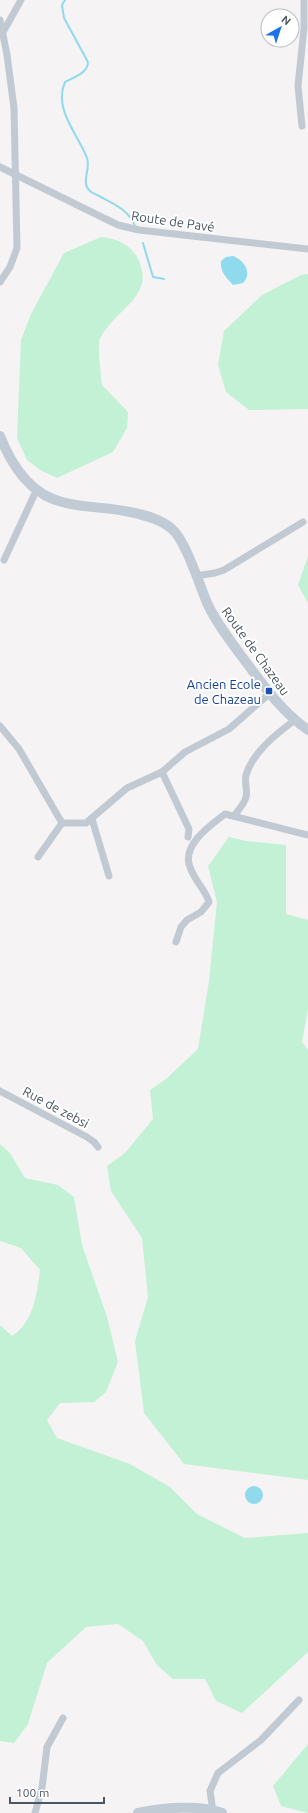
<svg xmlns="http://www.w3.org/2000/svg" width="308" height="1813" font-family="Ubuntu,sans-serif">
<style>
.green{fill:#c3f1d5}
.water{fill:#90daee}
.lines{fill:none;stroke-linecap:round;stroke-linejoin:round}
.stream{stroke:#90daee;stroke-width:2}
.street{stroke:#c1cad2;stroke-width:7}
.secondary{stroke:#c1cbd6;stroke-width:10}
.transit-dot{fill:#1a4fb4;stroke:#fff;stroke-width:1.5}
.labels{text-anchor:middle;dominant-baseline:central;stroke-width:4;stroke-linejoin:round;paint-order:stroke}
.street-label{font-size:13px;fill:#4a5661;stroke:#fff}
.transit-label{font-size:13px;fill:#164399;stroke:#fff;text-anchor:end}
</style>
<rect width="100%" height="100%" fill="#f5f3f3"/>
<g class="green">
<path d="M 101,237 C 115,238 130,244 137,257 C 158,296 115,308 100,339 C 97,346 101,375 102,385 L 128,412 L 127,428 L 113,452 L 57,478 L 40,470 L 27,460 L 17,438 L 21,340 L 31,314 L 64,253 Z"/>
<path d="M 308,274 L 308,409 L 249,410 L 226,392 L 218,365 L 224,331 L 262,295 L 301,275 Z"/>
<path d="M 308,556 L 308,603 L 298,585 Z"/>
<path d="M 229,837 L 246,841 L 286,845 L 286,914 L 308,920 L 308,1008 L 302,1042 L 308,1050 L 308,1480 L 184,1464 L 144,1413 L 135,1341 L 148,1297 L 142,1238 L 111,1191 L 107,1166 L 125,1153 L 153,1119 L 150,1090 L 166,1079 L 198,1049 L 209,981 L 217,902 L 208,866 Z"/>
<path d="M 0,1144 L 10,1153 L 25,1178 L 58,1185 L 74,1197 L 82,1245 L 107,1317 L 118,1362 L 106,1392 L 94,1402 L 60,1403 L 47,1420 L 57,1438 L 130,1464 L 170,1487 L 197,1514 L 245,1538 L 308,1533 L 308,1652 L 242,1713 L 216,1701 L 205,1679 L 173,1679 L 157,1665 L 143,1641 L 118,1624 L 86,1627 L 47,1663 L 28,1724 L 14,1743 L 0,1741 L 0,1325 L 12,1336 C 34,1322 37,1293 40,1270 L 21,1248 L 0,1241 Z"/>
<path d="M 308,1744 L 308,1813 L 281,1806 L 273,1786 Z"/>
</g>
<g class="water">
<path d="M 233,256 C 244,260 253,273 243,283 L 233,285 C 226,277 220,272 221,261 L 226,257 Z"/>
<circle cx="254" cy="1495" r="9"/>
</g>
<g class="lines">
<g class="stream">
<path d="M 65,0 L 62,5 L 64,18 L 88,62 C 88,73 74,77 65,82 C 53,109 78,134 87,158 C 91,168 81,182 89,190 C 91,193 96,194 99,196 C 114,204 129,210 135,226"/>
<path d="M 143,243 L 153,277 L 164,279"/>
</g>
<g class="street">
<path d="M 0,20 L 7,55 L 14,108 L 17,248 L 10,267 L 0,282"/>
<path d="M 2,34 L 21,0"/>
<path d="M 302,126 L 298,86 L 304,28 L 304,0"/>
<path d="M 0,167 L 118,225 L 139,230 L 308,249"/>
<path d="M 4,560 L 37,489"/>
<path d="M 196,576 L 215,573 L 224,570 L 303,522"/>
<path d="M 0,726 L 19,749 L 62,823 L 38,857"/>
<path d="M 162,772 L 189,829 L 188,837"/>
<path d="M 235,815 C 238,810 245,803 246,797 C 248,790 244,783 246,775 C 253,752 276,734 295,720"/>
<path d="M 92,819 L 109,876"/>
<path d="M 62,823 L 86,823 L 127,788 L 162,772 L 185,752 L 229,729 L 269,694"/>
<path d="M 176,942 L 181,927 L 187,920 L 201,912 L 209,902 C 205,889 194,880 190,867 C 181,845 211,825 225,814 L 308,835"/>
<path d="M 0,1091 L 87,1137 L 94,1142 L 98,1147"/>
<path d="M 213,1811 L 210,1791 L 218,1773 L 261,1740 L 299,1700"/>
<path d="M 35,1813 L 42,1788 L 47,1747 L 63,1718"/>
</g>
<g class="secondary">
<path d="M 0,436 C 11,464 30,494 62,502 C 84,508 108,507 130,512 C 145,515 161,519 172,529 C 186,541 200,587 208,605 C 217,624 231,642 243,658 C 263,685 281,711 308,730"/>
<path d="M 138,1813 C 161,1808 200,1804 222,1813"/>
</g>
</g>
<rect class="transit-dot" x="265" y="687" width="8" height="8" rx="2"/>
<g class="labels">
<g class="street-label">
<text transform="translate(173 221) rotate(8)">Route de Pavé</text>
<text transform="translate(256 651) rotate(54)">Route de Chazeau</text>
<text transform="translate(56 1107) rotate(28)">Rue de zebsi</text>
</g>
<g class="transit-label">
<text x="261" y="684">Ancien Ecole<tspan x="261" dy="15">de Chazeau</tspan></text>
</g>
</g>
<g transform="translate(280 28) rotate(39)"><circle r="19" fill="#ffffff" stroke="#b7bbc0"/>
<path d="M0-3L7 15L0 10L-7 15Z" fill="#1a73e8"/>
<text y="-6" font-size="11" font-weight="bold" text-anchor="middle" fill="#4a5661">N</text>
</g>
<path d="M10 1797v6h94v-6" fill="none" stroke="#4a5661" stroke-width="2"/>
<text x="16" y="1797" font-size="12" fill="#4a5661" stroke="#ffffff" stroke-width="3" paint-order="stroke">100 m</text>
</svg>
